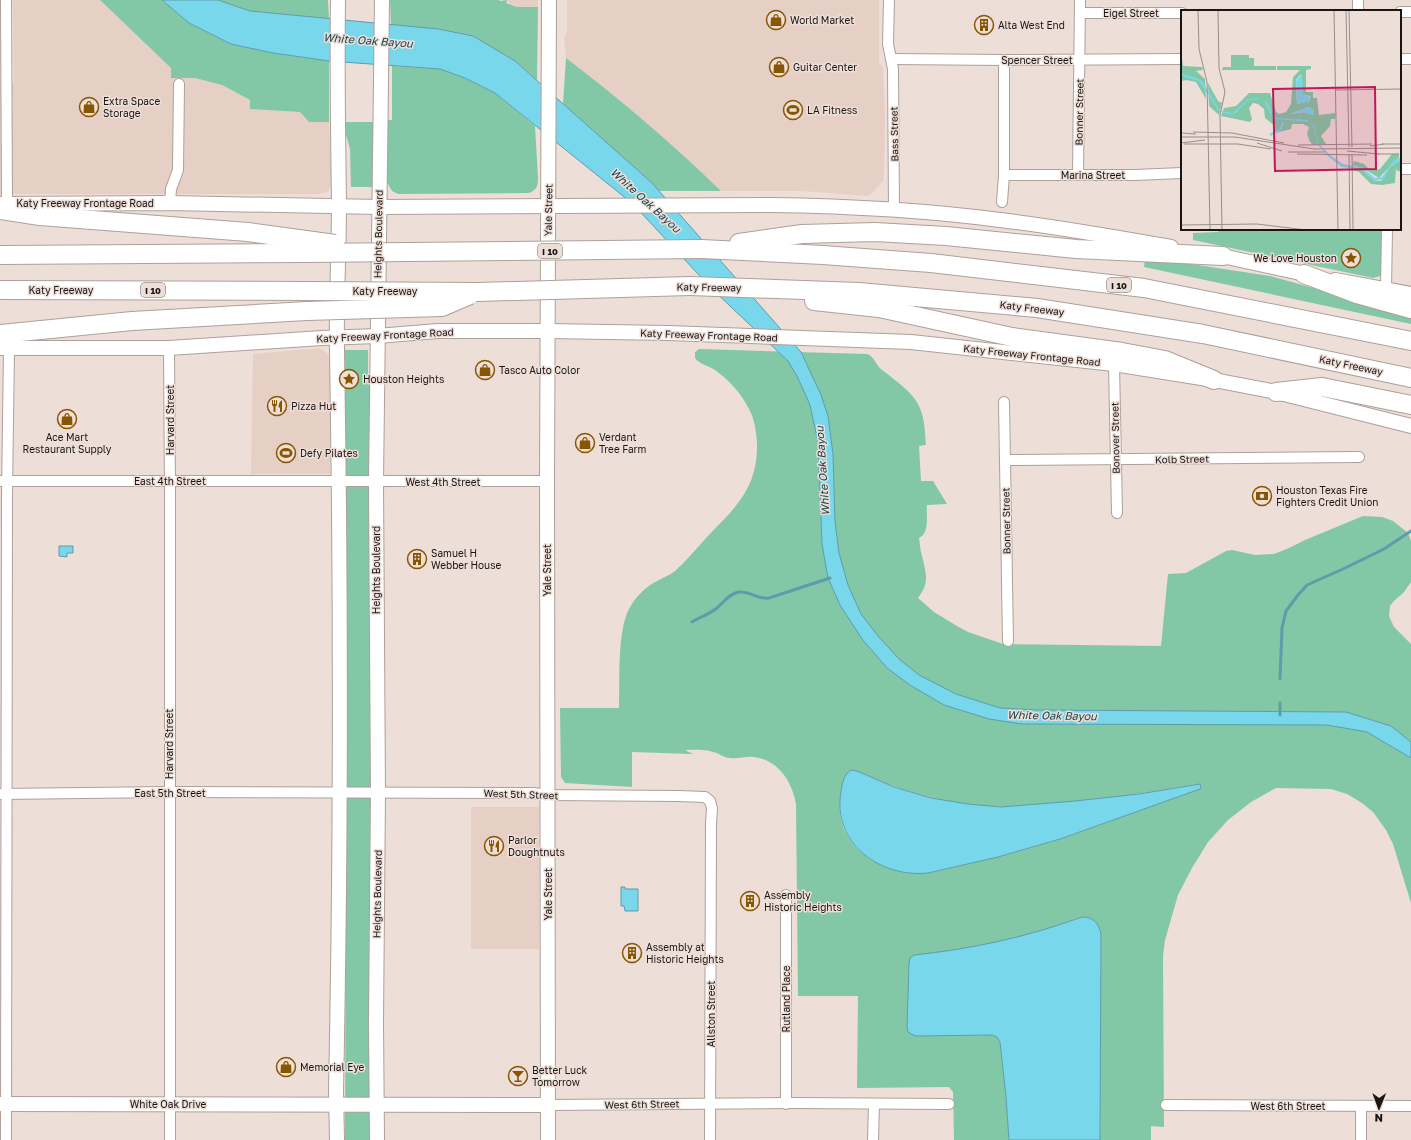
<svg xmlns="http://www.w3.org/2000/svg" width="1411" height="1140" font-family="'Golos Text',sans-serif">
<style>
.built{fill:#e6d0c6}
.green{fill:#82c8a6;fill-rule:evenodd}
.water{fill:#79d7ec;stroke:#5d9dab}
.lines{fill:none;stroke-linecap:round;stroke-linejoin:round}
.stream{stroke:#5d9dab;stroke-width:3}
.street-casing{stroke:#ada09a;stroke-width:12}
.secondary-casing{stroke:#ada09a;stroke-width:16}
.highway-casing{stroke:#ada09a;stroke-width:20}
.street{stroke:#fff;stroke-width:10}
.secondary{stroke:#fff;stroke-width:14}
.highway{stroke:#fff;stroke-width:18}
.highway-bridge-casing{stroke:#ada09a;stroke-width:20;stroke-linecap:butt}
.highway-bridge{stroke:#fff;stroke-width:18}
.labels{text-anchor:middle;dominant-baseline:central;stroke-width:3;stroke-linejoin:round;paint-order:stroke}
.shield{fill:#edded8;stroke:#5a524f;stroke-width:1}
.shield-label{font-size:9px;font-weight:bold;fill:#1b1614}
.street-label{font-size:10px;fill:#1b1614;stroke:#edded8}
.poi-label{font-size:10px;fill:#1b1614;stroke:#edded8;text-anchor:start}
.water-label{font-size:11px;font-style:italic;fill:#18434d;stroke:#edded8}
.inset-river{fill:none;stroke:#79d7ec;stroke-width:2}
.inset-road{fill:none;stroke:#998e8a;stroke-width:1}
.view{fill:#c2185b;fill-opacity:0.15;stroke:#c2185b;stroke-width:2}
.inset-edge{fill:none;stroke:#1b1614;stroke-width:2}
</style>
<rect width="100%" height="100%" fill="#edded8"/>
<g class="built">
<path d="M 13,0 L 100,0 L 171,68 L 171,78 L 195,78 L 222,85 L 250,100 L 250,109 L 300,112 L 309,122 L 329,122 L 332,182 L 330,188 L 327,192 L 320,194 L 0,194 L 0,83 L 14,82 Z"/>
<path d="M 507,0 L 538,0 L 538,7 L 517,7 L 506,2 Z"/>
<path d="M 567,0 L 879,0 L 879,63 L 883,66 L 885,114 L 884,172 L 883,181 L 869,196 L 802,191 L 721,191 L 680,152 L 609,91 L 566,58 L 564,37 L 567,32 Z"/>
<path d="M 320,348 L 332,357 L 330,474 L 251,474 L 253,354 Z"/>
<rect x="471" y="807" width="68" height="142"/>
</g>
<g class="green">
<path d="M 100,0 L 162,0 L 189,23 L 231,44 L 273,53 L 329,61 L 329,122 L 309,122 L 300,112 L 250,109 L 250,100 L 222,85 L 195,78 L 171,78 L 171,68 Z"/>
<path d="M 218,0 L 328,0 L 329,19 L 250,11 Z"/>
<path d="M 390,0 L 499,0 L 500,1 L 507,0 L 506,3 L 517,7 L 538,7 L 537,80 L 515,61 L 473,36 L 438,29 L 391,25 Z"/>
<path d="M 566,58 C 620,99 672,143 721,191 L 659,191 L 652,183 L 563,104 Z"/>
<path d="M 392,66 L 440,69 L 465,78 L 495,93 L 535,126 L 538,178 C 538,186 537,190 529,193 L 398,194 L 392,191 L 387,182 L 387,120 L 392,120 Z"/>
<path d="M 345,122 L 374,122 L 373,187 L 351,187 L 350,149 L 345,131 Z"/>
<path d="M 1219,229 L 1384,229 L 1382,272 L 1380,276 L 1373,278 L 1193,240 L 1193,233 L 1218,232 Z"/>
<path d="M 1145,259 L 1184,263 L 1270,276 L 1411,315 L 1411,324 L 1144,267 Z"/>
<path d="M 699,349 L 867,354 C 875,357 875,364 881,369 C 897,382 917,394 922,414 C 925,424 925,435 926,445 L 919,446 L 921,481 L 933,481 L 947,504 L 927,505 C 926,515 930,533 919,538 C 920,544 920,550 922,556 C 926,574 930,582 918,598 L 934,612 L 957,626 L 968,632 L 1003,644 L 1161,646 L 1168,574 L 1186,573 L 1226,551 L 1232,550 L 1255,555 L 1274,554 L 1289,548 L 1305,540 L 1363,516 L 1382,517 L 1393,521 L 1408,533 L 1411,541 L 1411,582 L 1404,592 L 1394,601 L 1390,606 L 1389,616 L 1394,627 L 1411,644 L 1411,903 L 1393,844 L 1386,830 L 1373,812 L 1362,803 L 1347,794 L 1331,789 L 1276,788 L 1251,802 L 1228,820 L 1208,842 L 1192,868 L 1178,895 L 1165,940 L 1163,956 L 1164,1127 L 1151,1126 L 1151,1140 L 1100,1140 L 1101,934 L 1090,918 C 1079,915 1067,923 1058,926 C 1020,939 980,947 940,952 L 908,1032 L 915,1036 L 992,1035 L 997,1037 L 1000,1042 L 1006,1097 L 1009,1140 L 954,1140 L 953,1092 L 949,1087 L 857,1088 L 858,996 L 798,996 L 796,804 C 792,782 779,760 754,757 C 746,756 738,759 730,758 C 724,758 719,753 713,752 C 704,749 694,750 685,750 L 693,754 L 632,752 L 632,787 L 565,783 L 561,777 L 560,708 L 619,708 C 620,681 617,632 629,609 C 636,596 646,586 659,580 C 664,577 670,575 675,571 C 686,561 696,549 706,538 C 735,508 758,489 757,443 C 756,431 755,420 749,409 C 741,393 729,380 715,370 C 709,366 699,364 695,358 L 695,352 ZM 877,780 C 911,793 946,803 983,806 C 1008,808 1034,805 1059,803 C 1106,799 1152,792 1198,784 C 1152,803 1107,824 1060,839 C 1017,853 972,863 928,873 C 897,876 861,862 846,833 C 838,819 839,800 842,785 Z"/>
<path d="M 345,350 L 368,350 L 368,371 L 374,411 L 373,1140 L 345,1140 L 346,837 Z"/>
</g>
<g class="water">
<path d="M 162,0 L 218,0 L 250,11 L 438,29 L 473,36 L 515,61 L 652,183 L 801,352 L 821,395 L 828,416 L 833,454 L 835,522 L 839,553 L 848,585 L 861,614 L 878,636 L 899,659 L 919,675 L 956,694 L 1000,708 L 1037,710 L 1346,712 L 1391,726 L 1411,742 L 1411,758 L 1367,732 L 1327,725 L 1022,724 L 989,719 L 944,705 L 910,685 L 887,668 L 862,639 L 840,605 L 828,578 L 822,544 L 818,442 L 810,405 L 797,376 L 788,361 L 711,288 L 633,204 L 495,93 L 465,78 L 440,69 L 329,61 L 273,53 L 231,44 L 189,23 Z"/>
<path d="M 59,546 L 73,546 L 73,553 L 67,553 L 67,557 L 59,556 Z"/>
<path d="M 851,770 L 857,771 L 894,787 L 931,798 L 968,804 L 1001,807 L 1075,801 L 1139,794 L 1200,784 L 1201,788 L 1200,789 L 1060,839 L 998,857 L 928,873 C 880,878 832,843 841,792 C 842,784 844,774 851,770 Z"/>
<path d="M 621,887 L 625,887 L 625,889 L 638,889 L 638,911 L 625,911 L 624,906 L 621,906 Z"/>
<path d="M 1082,917 C 1093,917 1099,923 1101,934 L 1100,1140 L 1009,1140 L 1006,1097 L 1000,1042 L 997,1037 L 992,1035 L 915,1036 L 908,1032 L 907,1027 L 909,963 L 910,958 L 914,955 C 972,949 1027,937 1082,917 Z"/>
</g>
<g class="lines">
<g class="stream">
<path d="M 692,622 C 700,617 710,614 717,608 C 724,602 730,593 739,592 C 751,591 757,600 769,598 L 830,578"/>
<path d="M 1280,679 L 1282,628 L 1286,611 L 1298,595 L 1307,585 L 1343,569 L 1384,549 L 1411,531"/>
<path d="M 1280,715 L 1280,703"/>
</g>
<defs>
<g id="street">
<path d="M 6,0 L 7,204"/>
<path d="M 889,0 L 888,44 L 893,69 L 894,209"/>
<path d="M 1358,11 L 1358,0"/>
<path d="M 1400,12 L 1411,12"/>
<path d="M 1080,13 L 1182,13"/>
<path d="M 892,59 L 1004,60 L 1182,59"/>
<path d="M 1400,59 L 1411,59"/>
<path d="M 1400,169 L 1411,169"/>
<path d="M 1004,175 L 1135,175 L 1182,173"/>
<path d="M 1078,175 L 1080,0"/>
<path d="M 1002,202 L 1004,175 L 1004,60"/>
<path d="M 170,203 L 171,189 L 178,170 L 179,84"/>
<path d="M 1386,289 L 1387,229"/>
<path d="M 169,348 L 170,495 L 170,1140"/>
<path d="M 1114,364 L 1117,513"/>
<path d="M 1004,402 L 1008,641"/>
<path d="M 1005,460 L 1359,457"/>
<path d="M 0,481 L 547,481"/>
<path d="M 0,794 L 169,792 L 533,793 L 548,795 L 678,796 L 705,797 L 710,801 L 712,808 L 711,824 L 710,1140"/>
<path d="M 786,895 L 786,1104"/>
<path d="M 548,1105 L 793,1103 L 949,1104"/>
<path d="M 1166,1105 L 1411,1106"/>
<path d="M 6,1140 L 7,494 L 9,348"/>
<path d="M 873,1140 L 874,1104"/>
<path d="M 1361,1140 L 1361,1106"/>
</g>
<g id="secondary">
<path d="M 0,204 L 170,203 L 379,207 L 770,205 C 847,206 924,210 1000,220 C 1058,227 1115,237 1171,247"/>
<path d="M 1213,254 L 1314,276"/>
<path d="M 1335,280 L 1411,294"/>
<path d="M 0,348 L 169,348 L 322,338 L 377,336 L 438,331 L 548,331 L 668,333 L 911,342 L 1114,364 L 1214,380 L 1276,392 L 1411,426"/>
<path d="M 0,1104 L 548,1105"/>
<path d="M 337,1140 L 336,1091 C 341,845 341,598 337,351 C 336,302 339,252 339,203 C 338,135 337,68 338,0"/>
<path d="M 377,1140 L 376,1023 L 378,793 L 376,482 L 382,0"/>
<path d="M 548,1140 L 547,481 L 549,0"/>
</g>
<g id="highway">
<path d="M 0,210 L 40,216 L 248,232 L 306,240"/>
<path d="M 739,243 L 802,234 L 875,232 L 946,236 L 1076,249 L 1223,256"/>
<path d="M 701,249 L 823,255 L 931,263 L 1144,288 L 1411,341"/>
<path d="M 0,255 L 306,253"/>
<path d="M 1304,274 L 1357,294 L 1411,309"/>
<path d="M 690,286 L 859,292 L 1037,308 L 1203,334 L 1411,378"/>
<path d="M 0,290 L 307,291"/>
<path d="M 814,301 L 879,308 L 1012,337 L 1122,352 L 1165,360 L 1214,380"/>
<path d="M 0,334 L 132,321 L 307,311"/>
<path d="M 1276,392 L 1322,387 L 1411,405"/>
</g>
</defs>
<use href="#street" class="street-casing"/>
<use href="#secondary" class="secondary-casing"/>
<use href="#highway" class="highway-casing"/>
<use href="#street" class="street"/>
<use href="#secondary" class="secondary"/>
<use href="#highway" class="highway"/>
<defs>
<g id="highway-bridge">
<path d="M 306,240 L 335,244"/>
<path d="M 306,253 L 701,249"/>
<path d="M 307,291 L 478,292 L 690,286"/>
<path d="M 307,311 L 442,307 L 470,295"/>
</g>
</defs>
<use href="#highway-bridge" class="highway-bridge-casing"/>
<use href="#highway-bridge" class="highway-bridge"/>
</g>
<defs>
<symbol id="shop-ring" viewBox="-11 -11 22 22"><circle r="9.5" fill="#edded8" stroke="#850" stroke-width="1.5"/><path d="M-5-2.5h2.3a2.7 3.5 0 0 1 5.4 0H5L5.5 6h-11ZM-1.5-2.5h3a1.5 2.3 0 0 0-3 0Z" fill="#850"/></symbol>
<symbol id="building-ring" viewBox="-11 -11 22 22"><circle r="9.5" fill="#edded8" stroke="#850" stroke-width="1.5"/><path d="M-4-6H4V6H1V3H-1V6H-4ZM-2.5-4.3h1.7v1.8h-1.7ZM.8-4.3h1.7v1.8H.8ZM-2.5-1h1.7V.8h-1.7ZM.8-1h1.7V.8H.8Z" fill="#850"/></symbol>
<symbol id="stadium-ring" viewBox="-11 -11 22 22"><circle r="9.5" fill="#edded8" stroke="#850" stroke-width="1.5"/><path d="M0-5a6.5 5 0 1 0 0 10a6.5 5 0 1 0 0-10ZM-3.5-1.8h7v3.6h-7Z" fill="#850"/></symbol>
<symbol id="sight-ring" viewBox="-11 -11 22 22"><circle r="9.5" fill="#edded8" stroke="#850" stroke-width="1.5"/><path d="M0-6L1.8-2.2L6-1.7L2.9 1.2L3.7 5.4L0 3.3L-3.7 5.4L-2.9 1.2L-6-1.7L-1.8-2.2Z" fill="#850"/></symbol>
<symbol id="restaurant-ring" viewBox="-11 -11 22 22"><circle r="9.5" fill="#edded8" stroke="#850" stroke-width="1.5"/><path d="M-5-6h1v4h1v-4h1v4h1v-4h1v5L-1.5 .5V6h-2V.5L-5-1ZM5-6V6H3V1.5H1.5Q1.5-4 5-6Z" fill="#850"/></symbol>
<symbol id="bank-ring" viewBox="-11 -11 22 22"><circle r="9.5" fill="#edded8" stroke="#850" stroke-width="1.5"/><path d="M-6-4H6V4H-6ZM0-2.3a2.3 2.3 0 1 0 0 4.6a2.3 2.3 0 1 0 0-4.6Z" fill="#850"/></symbol>
<symbol id="bar-ring" viewBox="-11 -11 22 22"><circle r="9.5" fill="#edded8" stroke="#850" stroke-width="1.5"/><path d="M-6-5H6L.8 .8V4.5H3.5V6h-7V4.5H-.8V.8Z" fill="#850"/></symbol>
</defs>
<g fill-rule="evenodd">
<use href="#shop-ring" x="765" y="9" width="22" height="22"/>
<use href="#building-ring" x="973" y="14" width="22" height="22"/>
<use href="#shop-ring" x="768" y="56" width="22" height="22"/>
<use href="#shop-ring" x="78" y="96" width="22" height="22"/>
<use href="#stadium-ring" x="782" y="99" width="22" height="22"/>
<use href="#sight-ring" x="1340" y="247" width="22" height="22"/>
<use href="#shop-ring" x="474" y="359" width="22" height="22"/>
<use href="#sight-ring" x="338" y="368" width="22" height="22"/>
<use href="#restaurant-ring" x="266" y="395" width="22" height="22"/>
<use href="#shop-ring" x="56" y="408" width="22" height="22"/>
<use href="#shop-ring" x="574" y="432" width="22" height="22"/>
<use href="#stadium-ring" x="275" y="442" width="22" height="22"/>
<use href="#bank-ring" x="1251" y="485" width="22" height="22"/>
<use href="#building-ring" x="406" y="548" width="22" height="22"/>
<use href="#restaurant-ring" x="483" y="835" width="22" height="22"/>
<use href="#building-ring" x="739" y="890" width="22" height="22"/>
<use href="#building-ring" x="621" y="942" width="22" height="22"/>
<use href="#shop-ring" x="275" y="1056" width="22" height="22"/>
<use href="#bar-ring" x="507" y="1065" width="22" height="22"/>
</g>
<g class="labels">
<g class="shield">
<rect x="538" y="244" width="24" height="14" rx="3"/>
<rect x="1107" y="278" width="24" height="14" rx="3"/>
<rect x="141" y="283" width="24" height="14" rx="3"/>
</g>
<g class="shield-label">
<text x="550" y="251">I 10</text>
<text x="1119" y="285">I 10</text>
<text x="153" y="290">I 10</text>
</g>
<g class="street-label">
<text x="1131" y="13">Eigel Street</text>
<text x="1037" y="60">Spencer Street</text>
<text transform="translate(1079 112) rotate(-89)">Bonner Street</text>
<text transform="translate(894 134) rotate(-91)">Bass Street</text>
<text x="1093" y="175">Marina Street</text>
<text x="85" y="203">Katy Freeway Frontage Road</text>
<text transform="translate(548 210) rotate(-89)">Yale Street</text>
<text transform="translate(378 234) rotate(-89)">Heights Boulevard</text>
<text transform="translate(709 287) rotate(1)">Katy Freeway</text>
<text x="61" y="290">Katy Freeway</text>
<text x="385" y="291">Katy Freeway</text>
<text transform="translate(1032 308) rotate(7)">Katy Freeway</text>
<text transform="translate(385 335) rotate(-3)">Katy Freeway Frontage Road</text>
<text transform="translate(709 335) rotate(2)">Katy Freeway Frontage Road</text>
<text transform="translate(1032 355) rotate(6)">Katy Freeway Frontage Road</text>
<text transform="translate(1351 365) rotate(12)">Katy Freeway</text>
<text transform="translate(170 420) rotate(-90)">Harvard Street</text>
<text transform="translate(1115 438) rotate(-91)">Bonover Street</text>
<text transform="translate(1182 459) rotate(-1)">Kolb Street</text>
<text x="170" y="481">East 4th Street</text>
<text x="443" y="482">West 4th Street</text>
<text transform="translate(1006 521) rotate(-91)">Bonner Street</text>
<text transform="translate(376 570) rotate(-90)">Heights Boulevard</text>
<text transform="translate(547 570) rotate(-90)">Yale Street</text>
<text transform="translate(169 744) rotate(-90)">Harvard Street</text>
<text x="170" y="793">East 5th Street</text>
<text transform="translate(521 794) rotate(2)">West 5th Street</text>
<text transform="translate(377 894) rotate(-89)">Heights Boulevard</text>
<text transform="translate(548 894) rotate(-90)">Yale Street</text>
<text transform="translate(786 999) rotate(-90)">Rutland Place</text>
<text transform="translate(711 1014) rotate(-90)">Allston Street</text>
<text x="168" y="1104">White Oak Drive</text>
<text transform="translate(642 1104) rotate(-1)">West 6th Street</text>
<text x="1288" y="1106">West 6th Street</text>
</g>
<g class="poi-label">
<text x="790" y="20">World Market</text>
<text x="998" y="25">Alta West End</text>
<text x="793" y="67">Guitar Center</text>
<text x="103" y="101">Extra Space<tspan x="103" dy="12">Storage</tspan></text>
<text x="807" y="110">LA Fitness</text>
<text x="1337" y="258" text-anchor="end">We Love Houston</text>
<text x="499" y="370">Tasco Auto Color</text>
<text x="363" y="379">Houston Heights</text>
<text x="291" y="406">Pizza Hut</text>
<text x="67" y="437" text-anchor="middle">Ace Mart<tspan x="67" dy="12">Restaurant Supply</tspan></text>
<text x="599" y="437">Verdant<tspan x="599" dy="12">Tree Farm</tspan></text>
<text x="300" y="453">Defy Pilates</text>
<text x="1276" y="490">Houston Texas Fire<tspan x="1276" dy="12">Fighters Credit Union</tspan></text>
<text x="431" y="553">Samuel H<tspan x="431" dy="12">Webber House</tspan></text>
<text x="508" y="840">Parlor<tspan x="508" dy="12">Doughtnuts</tspan></text>
<text x="764" y="895">Assembly<tspan x="764" dy="12">Historic Heights</tspan></text>
<text x="646" y="947">Assembly at<tspan x="646" dy="12">Historic Heights</tspan></text>
<text x="300" y="1067">Memorial Eye</text>
<text x="532" y="1070">Better Luck<tspan x="532" dy="12">Tomorrow</tspan></text>
</g>
<g class="water-label">
<text transform="translate(368 40) rotate(4)">White Oak Bayou</text>
<text transform="translate(646 200) rotate(42)">White Oak Bayou</text>
<text transform="translate(822 471) rotate(-94)">White Oak Bayou</text>
<text transform="translate(1052 715) rotate(1)">White Oak Bayou</text>
</g>
</g>
<g transform="translate(1181 10)">
<rect width="220" height="220" fill="#edded8"/>
<path d="M 0,42 L 2,56 L 21,57 L 22,60 L 15,61 L 24,69 L 25,89 L 15,72 L 6,70 L 0,71 ZM 50,45 L 68,45 L 68,48 L 73,48 L 73,56 L 95,56 L 95,60 L 41,60 L 42,57 L 50,57 ZM 96,56 L 130,56 L 130,59 L 125,60 L 125,82 L 132,82 L 132,88 L 136,88 L 138,105 L 154,103 L 154,109 L 150,109 L 149,116 L 140,126 L 145,134 L 132,135 L 129,132 L 126,124 L 128,117 L 122,114 L 111,114 L 110,119 L 94,123 L 94,116 L 84,108 L 83,99 L 77,94 L 72,93 L 68,98 L 71,109 L 69,112 L 40,106 L 43,98 L 55,96 L 68,83 L 89,83 L 95,102 L 98,104 L 105,102 L 110,94 L 112,67 L 119,60 L 96,60 ZM 120,64 L 122,85 L 129,86 L 129,91 L 116,94 L 115,70 ZM 128,97 L 133,100 L 133,105 L 123,102 L 109,104 ZM 27,73 L 37,91 L 41,93 L 38,105 L 28,96 ZM 211,144 L 218,144 L 218,147 L 198,168 L 182,158 L 171,155 L 173,151 L 183,154 L 189,160 L 199,159 ZM 220,150 L 220,178 L 219,161 L 216,161 L 215,158 L 214,173 L 201,175 L 190,174 L 178,162 L 172,160 L 172,158 L 181,160 L 194,171 L 200,171 L 209,157 Z" fill="#82c8a6" fill-rule="evenodd"/>
<path d="M 0,63 L 15,68 L 21,71 L 39,101 L 52,103 L 67,89 L 77,88 L 86,92 L 91,104 L 96,108 L 126,110 L 134,117 L 137,133 L 149,145 L 162,154 L 182,158 L 194,168 L 201,167 L 213,150 L 220,147 L 220,150 L 209,157 L 203,169 L 194,171 L 181,160 L 161,157 L 148,147 L 137,135 L 133,118 L 128,112 L 94,109 L 89,103 L 84,92 L 79,89 L 67,90 L 55,103 L 46,104 L 38,101 L 18,71 L 3,67 ZM 121,64 L 122,85 L 128,86 L 129,91 L 116,94 L 115,71 ZM 128,97 L 133,100 L 133,105 L 122,102 L 108,104 Z" fill="#79d7ec"/>
<path class="inset-river" d="M 89,125 L 100,119 L 102,112"/>
<path class="inset-road" d="M 17,0 L 18,39 L 26,72 L 29,220M 37,0 L 38,58 L 44,82 L 39,105 L 41,220M 153,0 L 157,220M 165,0 L 168,137M 168,0 L 171,137M 154,80 L 220,79M 12,122 L 51,123 L 103,133M 0,123 L 15,124M 0,127 L 54,127 L 133,139 L 220,138M 0,133 L 24,130M 76,133 L 101,141M 3,134 L 57,134 L 90,139M 201,134 L 220,134M 117,135 L 191,134M 189,136 L 203,134M 166,141 L 198,144M 107,142 L 144,142M 116,144 L 186,145M 168,144 L 169,220M 171,144 L 172,220M 196,144 L 218,144M 0,215 L 76,214 L 125,220"/>
<path class="view" d="M 194,77 L 195,159 L 94,161 L 92,79 Z"/>
<rect width="220" height="220" class="inset-edge"/>
</g>
<g transform="translate(1379 1108) rotate(181)" stroke="#edded8" stroke-width="3" paint-order="stroke">
<path d="M0-3L7 15L0 10L-7 15Z" fill="#1b1614"/>
<text y="-6" font-size="11" font-weight="bold" text-anchor="middle" fill="#1b1614">N</text>
</g>
</svg>
